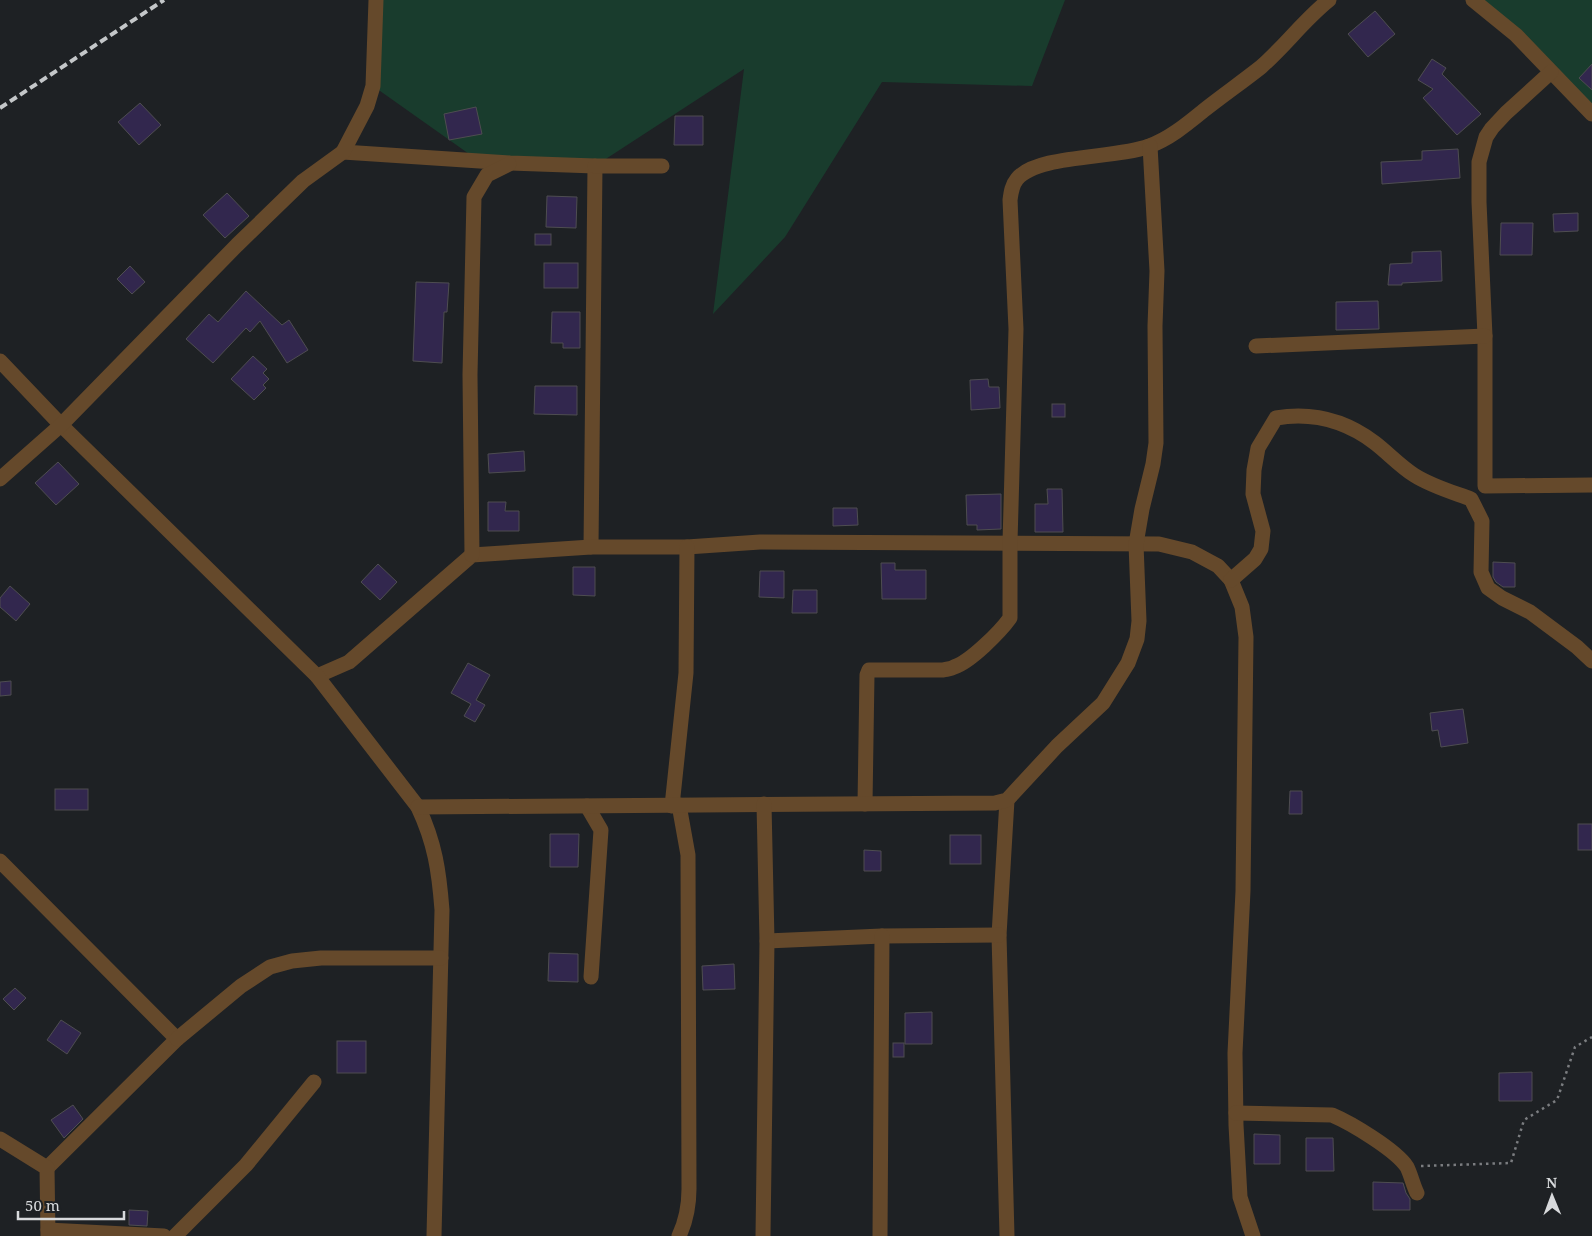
<svg xmlns="http://www.w3.org/2000/svg" width="1592" height="1236" font-family="'Noto Serif',serif">
<style>
.green{fill:#193c2d}
.building{fill:#32274e;stroke:#4e4d51}
.lines{fill:none;stroke-linecap:round;stroke-linejoin:round}
.path{stroke:#7b7d80;stroke-width:2.5;stroke-dasharray:2.5 4;stroke-linecap:butt}
.minor{stroke:#65492b;stroke-width:15}
.rail{stroke:#c4c7c9;stroke-width:4;stroke-dasharray:8 4;stroke-linecap:butt}
</style>
<rect width="100%" height="100%" fill="#1e2124"/>
<g class="green">
<path d="M 376,0 L 1065,0 L 1032,86 L 882,82 L 785,237 L 713,314 L 744,69 L 595,166 L 479,161 L 373,86 Z"/>
<path d="M 1480,0 L 1592,0 L 1592,114 Z"/>
</g>
<g class="building">
<path d="M 1375,11 L 1395,34 L 1368,57 L 1348,34 Z"/>
<path d="M 1432,59 L 1446,68 L 1442,74 L 1481,114 L 1457,135 L 1423,98 L 1433,89 L 1418,80 Z"/>
<path d="M 1592,64 L 1592,90 L 1579,78 Z"/>
<path d="M 140,103 L 161,125 L 139,145 L 118,122 Z"/>
<path d="M 476,107 L 482,134 L 449,140 L 444,114 Z"/>
<path d="M 675,116 L 703,116 L 703,145 L 674,145 Z"/>
<path d="M 1458,149 L 1460,178 L 1382,184 L 1381,162 L 1422,160 L 1422,151 Z"/>
<path d="M 227,193 L 249,216 L 225,238 L 203,215 Z"/>
<path d="M 547,196 L 577,197 L 576,228 L 546,227 Z"/>
<path d="M 1578,213 L 1578,231 L 1554,232 L 1553,214 Z"/>
<path d="M 1501,223 L 1533,223 L 1532,255 L 1500,255 Z"/>
<rect x="535" y="234" width="16" height="11"/>
<path d="M 1441,251 L 1442,281 L 1402,283 L 1402,285 L 1388,285 L 1390,264 L 1412,263 L 1412,252 Z"/>
<rect x="544" y="263" width="34" height="25"/>
<path d="M 130,266 L 145,282 L 132,294 L 117,279 Z"/>
<path d="M 416,282 L 449,283 L 447,312 L 444,312 L 442,363 L 413,361 Z"/>
<path d="M 246,291 L 282,325 L 289,320 L 308,350 L 287,363 L 260,321 L 250,332 L 246,328 L 213,363 L 186,339 L 209,314 L 218,322 Z"/>
<path d="M 1378,301 L 1379,329 L 1336,330 L 1336,302 Z"/>
<path d="M 552,312 L 580,312 L 580,348 L 563,348 L 563,343 L 551,343 Z"/>
<path d="M 253,356 L 267,369 L 263,373 L 269,379 L 263,385 L 266,388 L 254,400 L 231,379 Z"/>
<path d="M 988,379 L 989,387 L 999,387 L 1000,408 L 971,410 L 970,380 Z"/>
<path d="M 535,386 L 577,386 L 577,415 L 534,414 Z"/>
<rect x="1052" y="404" width="13" height="13"/>
<path d="M 524,451 L 525,471 L 489,473 L 488,454 Z"/>
<path d="M 58,462 L 79,484 L 56,505 L 35,483 Z"/>
<path d="M 1047,489 L 1062,489 L 1063,532 L 1035,532 L 1035,504 L 1048,504 Z"/>
<path d="M 1001,494 L 1001,529 L 977,530 L 977,525 L 967,525 L 966,495 Z"/>
<path d="M 488,502 L 506,502 L 505,511 L 519,511 L 519,531 L 488,531 Z"/>
<path d="M 833,508 L 857,508 L 858,525 L 833,526 Z"/>
<path d="M 1493,562 L 1515,563 L 1515,587 L 1503,587 L 1496,582 L 1493,577 Z"/>
<path d="M 881,563 L 895,563 L 895,570 L 926,570 L 926,599 L 882,599 Z"/>
<path d="M 378,564 L 397,582 L 380,600 L 361,582 Z"/>
<path d="M 573,567 L 595,567 L 595,596 L 573,595 Z"/>
<path d="M 760,571 L 784,571 L 784,598 L 759,597 Z"/>
<path d="M 10,586 L 30,604 L 16,621 L 0,607 L 0,598 Z"/>
<path d="M 793,590 L 817,590 L 817,613 L 792,613 Z"/>
<path d="M 468,663 L 490,675 L 476,700 L 485,705 L 475,722 L 464,716 L 471,704 L 451,693 Z"/>
<path d="M 11,681 L 11,695 L 0,696 L 0,682 Z"/>
<path d="M 1463,709 L 1468,743 L 1441,747 L 1438,730 L 1432,731 L 1430,713 Z"/>
<rect x="55" y="789" width="33" height="21"/>
<path d="M 1290,791 L 1302,791 L 1302,814 L 1289,814 Z"/>
<rect x="1578" y="824" width="14" height="26"/>
<path d="M 550,834 L 579,834 L 578,867 L 550,867 Z"/>
<rect x="950" y="835" width="31" height="29"/>
<path d="M 864,850 L 881,851 L 881,871 L 864,871 Z"/>
<path d="M 549,953 L 578,954 L 578,982 L 548,981 Z"/>
<path d="M 734,964 L 735,989 L 703,990 L 702,966 Z"/>
<path d="M 15,988 L 26,998 L 14,1010 L 3,999 Z"/>
<path d="M 932,1012 L 932,1044 L 905,1044 L 905,1013 Z"/>
<path d="M 61,1020 L 81,1033 L 67,1054 L 47,1040 Z"/>
<rect x="337" y="1041" width="29" height="32"/>
<rect x="893" y="1043" width="11" height="14"/>
<path d="M 1532,1072 L 1532,1101 L 1499,1101 L 1499,1073 Z"/>
<path d="M 73,1105 L 83,1119 L 64,1138 L 51,1120 Z"/>
<path d="M 1254,1134 L 1280,1135 L 1280,1164 L 1254,1164 Z"/>
<path d="M 1306,1138 L 1333,1138 L 1334,1171 L 1306,1171 Z"/>
<path d="M 1373,1182 L 1403,1183 L 1406,1193 L 1410,1199 L 1410,1210 L 1373,1210 Z"/>
<path d="M 129,1210 L 148,1211 L 147,1226 L 129,1225 Z"/>
</g>
<g class="lines">
<path class="path" d="M 1421,1166 L 1511,1163 L 1524,1120 L 1557,1100 L 1575,1047 L 1592,1037"/>
<g class="minor">
<path d="M 1473,0 L 1516,35 L 1592,114"/>
<path d="M 1551,72 L 1506,113 L 1492,128 L 1486,137 L 1479,162 L 1479,202 L 1485,336 L 1485,486 L 1592,485"/>
<path d="M 343,152 L 510,163 L 595,166 L 591,547"/>
<path d="M 595,166 L 662,166"/>
<path d="M 1256,346 L 1485,336"/>
<path d="M 0,361 L 61,425 L 317,676 L 349,662 L 472,555 L 591,547 L 687,547 L 760,542 L 1159,544 L 1192,552 L 1218,566 L 1231,580 L 1242,607 L 1246,637 L 1243,891 L 1235,1053 L 1236,1125 L 1240,1197 L 1253,1236"/>
<path d="M 0,479 L 61,425 L 237,245 L 303,181 L 343,152 L 367,106 L 373,86 L 376,0"/>
<path d="M 472,555 L 470,375 L 474,197 L 487,175 L 509,164"/>
<path d="M 1231,580 L 1255,559 L 1261,549 L 1263,531 L 1253,494 L 1254,470 L 1258,448 L 1276,418 C 1312,412 1346,421 1375,443 C 1388,453 1400,466 1414,475 C 1431,486 1452,492 1471,499 L 1482,521 L 1481,572 L 1488,588 L 1502,598 L 1530,612 L 1577,647 L 1592,661"/>
<path d="M 317,676 L 418,807 C 435,843 439,871 442,910 L 434,1236"/>
<path d="M 1007,800 L 999,935 L 1007,1236"/>
<path d="M 865,804 L 867,675 L 869,670 L 943,670 C 947,669 951,669 954,667 C 970,662 1000,632 1010,618 L 1010,542 L 1016,329 L 1010,200 C 1011,192 1012,185 1017,179 C 1037,154 1117,159 1149,146 C 1169,139 1187,124 1203,111 C 1222,96 1242,82 1261,67 C 1285,46 1304,20 1329,0"/>
<path d="M 679,805 L 688,855 L 689,1189 C 689,1206 686,1221 679,1236"/>
<path d="M 587,806 L 601,830 L 591,977"/>
<path d="M 672,806 L 686,673 L 687,547"/>
<path d="M 418,807 L 995,803 L 1007,800 L 1057,746 L 1103,703 L 1128,663 L 1137,639 L 1139,621 L 1136,544 L 1142,509 L 1153,464 L 1156,443 L 1155,326 L 1157,271 L 1150,146"/>
<path d="M 0,861 L 177,1039 L 47,1168"/>
<path d="M 767,941 L 882,936 L 999,935"/>
<path d="M 177,1039 L 241,986 L 270,967 L 292,961 L 321,958 L 441,958"/>
<path d="M 1236,1113 L 1332,1115 C 1351,1123 1396,1150 1407,1167 C 1411,1175 1413,1185 1417,1193"/>
<path d="M 0,1139 L 47,1168 L 48,1236"/>
<path d="M 48,1230 L 164,1236"/>
<path d="M 175,1236 L 246,1165 L 314,1082"/>
<path d="M 763,1236 L 767,941 L 764,804"/>
<path d="M 880,1236 L 882,936"/>
</g>
<path class="rail" d="M 0,108 L 164,0"/>
</g>
<g transform="translate(1552 1196) rotate(359)" stroke="#1e2124" stroke-width="4" paint-order="stroke">
<path d="M0-4L9 19L0 12L-9 19Z" fill="#d8dadc"/>
<text y="-8" font-size="14" font-weight="bold" text-anchor="middle" fill="#d8dadc">N</text>
</g>
<path d="M18 1211v8h106v-8" fill="none" stroke="#d8dadc" stroke-width="2.5"/>
<text x="25" y="1211" font-size="15" fill="#d8dadc" stroke="#1e2124" stroke-width="4" paint-order="stroke">50 m</text>
</svg>
